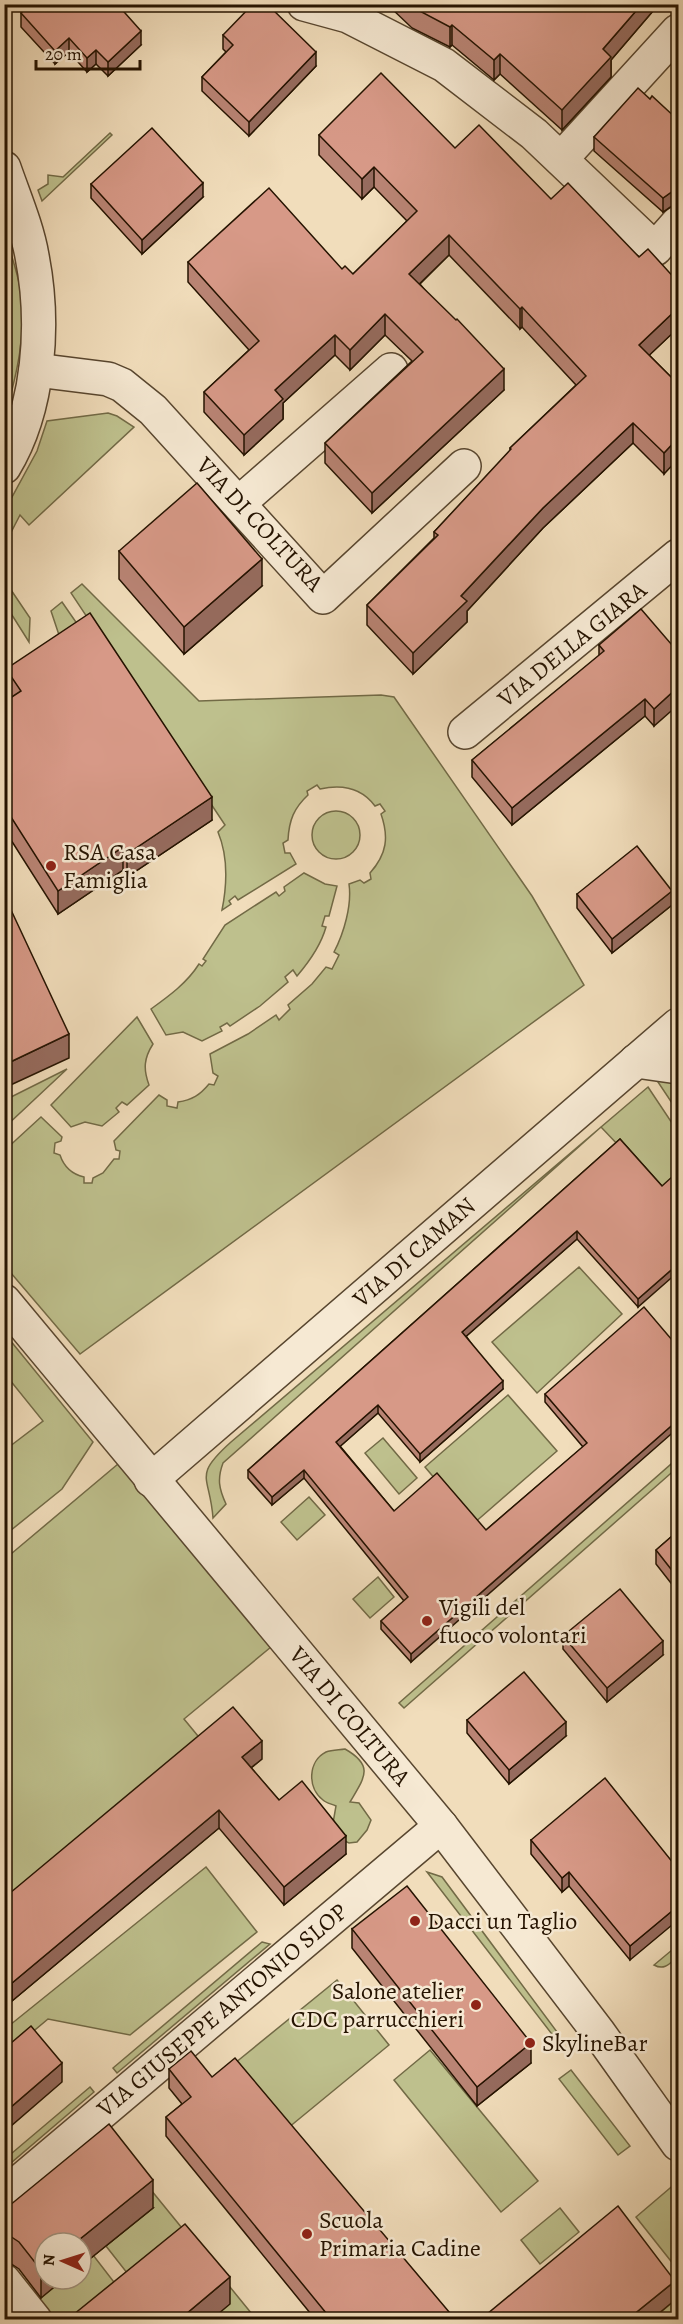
<svg xmlns="http://www.w3.org/2000/svg" width="683" height="2324" font-family="Alegreya,serif">
<style>
.green{fill:#bec08d;stroke:#726a46;stroke-width:1.5}
.lines{fill:none;stroke-linecap:round;stroke-linejoin:round}
.minor-casing{stroke:#58462f;stroke-width:36}
.minor{stroke:#f6e9d3;stroke-width:33}
.wall{fill:#b98474;stroke:#251300;stroke-width:1.5}
.shaded-wall{fill:#966b5e;stroke:#251300;stroke-width:1.5}
.building{fill:#d79987;stroke:#251300;stroke-width:1.5}
.poi-dot{fill:#8f2418;stroke:#f6e9d3;stroke-width:2}
.labels{text-anchor:middle;dominant-baseline:central;stroke-width:5;stroke-linejoin:round;paint-order:stroke}
.street-label{font-size:24px;fill:#251300;stroke:#f6e9d3}
.poi-label{font-size:24px;fill:#251300;stroke:#f6e9d3;text-anchor:start}
</style>
<rect width="100%" height="100%" fill="#f1ddbb"/>
<filter id="stains"><feTurbulence type="fractalNoise" baseFrequency=".00333" numOctaves="4"/><feColorMatrix values="0 0 0 0 .2 0 0 0 0 .09 0 0 0 0 .02 0 0 0 .5 -.17"/></filter>
<radialGradient id="worn" r=".72"><stop offset=".6" stop-color="#630" stop-opacity="0"/><stop offset="1" stop-color="#630" stop-opacity=".3"/></radialGradient>
<g class="green">
<path d="M 110,133 L 112,135 L 42,201 L 38,190 L 48,184 L 48,175 L 63,177 Z"/>
<path d="M 5,234 C 10,252 17,270 20,288 C 27,332 17,374 5,416 Z"/>
<path d="M 108,413 L 117,416 L 134,427 L 29,525 L 20,515 L 6,542 L 5,510 L 37,451 L 47,421 Z"/>
<path d="M 5,581 L 30,618 L 29,642 L 5,604 Z"/>
<path d="M 82,584 L 199,701 L 381,695 L 394,697 L 532,896 L 584,985 L 80,1354 L 5,1266 L 5,1150 L 41,1117 L 62,1137 L 61,1141 L 55,1143 L 54,1153 L 60,1155 C 64,1167 71,1174 84,1177 L 84,1183 L 92,1183 L 93,1178 L 103,1173 L 114,1159 L 119,1159 L 120,1151 L 116,1150 L 114,1141 L 159,1095 L 167,1100 L 167,1106 L 177,1108 L 178,1102 C 192,1100 200,1095 209,1084 L 214,1085 L 218,1076 L 213,1073 L 210,1054 L 248,1034 L 276,1015 L 279,1020 L 290,1009 L 288,1005 L 312,984 L 326,967 L 332,969 L 339,955 L 334,952 C 344,933 352,905 349,884 L 360,880 L 364,883 L 371,879 L 370,873 C 387,854 389,837 381,814 L 385,811 L 380,804 L 375,806 C 361,787 342,784 320,789 L 317,785 L 307,791 L 308,795 C 294,808 289,820 288,840 L 283,843 L 285,853 L 290,853 L 296,864 L 238,900 L 235,896 L 229,901 L 231,904 L 222,910 C 227,885 228,856 218,832 L 225,825 L 71,593 Z"/>
<path d="M 62,602 L 87,638 L 60,638 L 51,611 Z"/>
<circle cx="336" cy="835" r="24"/>
<path d="M 304,873 L 325,884 L 337,886 L 329,916 L 325,916 L 322,926 L 326,927 C 321,945 309,962 297,976 L 293,970 L 285,977 L 288,982 L 260,1006 L 230,1026 L 227,1023 L 220,1027 L 222,1031 L 202,1041 L 183,1032 L 166,1035 L 151,1009 C 169,996 187,983 199,964 L 202,966 L 206,961 L 203,959 L 225,925 L 276,892 L 279,896 L 285,891 L 284,887 Z"/>
<path d="M 137,1017 L 153,1044 C 144,1058 143,1069 149,1085 L 127,1105 L 122,1102 L 116,1108 L 119,1112 L 102,1126 L 85,1122 L 71,1127 L 51,1105 Z"/>
<path d="M 67,1069 L 5,1127 L 5,1100 Z"/>
<path d="M 654,1076 L 678,1077 L 678,1112 Z"/>
<path d="M 648,1087 L 678,1132 L 678,1190 L 652,1202 L 620,1147 L 601,1127 L 223,1463 C 217,1479 219,1489 226,1504 L 213,1518 C 210,1475 192,1477 231,1442 Z"/>
<path d="M 579,1267 L 622,1314 L 537,1393 L 492,1342 Z"/>
<path d="M 5,1334 L 93,1442 L 62,1489 L 5,1535 L 5,1450 L 43,1421 L 5,1374 Z"/>
<path d="M 508,1395 L 557,1451 L 473,1524 L 425,1467 Z"/>
<path d="M 383,1438 L 417,1478 L 399,1494 L 365,1453 Z"/>
<path d="M 678,1458 L 678,1467 L 404,1708 L 399,1703 Z"/>
<path d="M 118,1464 L 271,1647 L 184,1719 L 207,1747 L 5,1916 L 5,1559 Z"/>
<path d="M 309,1497 L 325,1515 L 297,1540 L 281,1522 Z"/>
<path d="M 378,1577 L 394,1597 L 370,1618 L 353,1599 Z"/>
<path d="M 345,1749 C 375,1766 364,1778 350,1802 L 359,1803 L 371,1820 L 367,1830 L 357,1842 L 349,1843 L 336,1837 L 333,1823 L 336,1806 C 332,1804 326,1803 323,1800 C 307,1788 308,1761 326,1752 C 332,1750 339,1750 345,1749 Z"/>
<path d="M 206,1867 L 257,1932 L 130,2035 L 48,2019 L 5,2055 L 5,2029 Z"/>
<path d="M 427,1872 L 442,1877 L 560,2036 L 558,2042 Z"/>
<path d="M 262,1942 L 270,1944 L 117,2073 L 113,2068 Z"/>
<path d="M 678,1945 L 678,1956 C 670,1963 665,1971 654,1965 Z"/>
<path d="M 337,1980 L 389,2045 L 288,2128 L 235,2063 Z"/>
<path d="M 430,2050 L 538,2181 L 501,2212 L 394,2080 Z"/>
<path d="M 571,2070 L 630,2146 L 618,2155 L 559,2079 Z"/>
<path d="M 90,2087 L 94,2092 L 5,2168 L 5,2159 Z"/>
<path d="M 116,2147 L 186,2233 L 131,2278 L 106,2246 L 153,2208 Z"/>
<path d="M 676,2183 L 678,2188 L 678,2270 L 636,2217 Z"/>
<path d="M 560,2208 L 579,2232 L 540,2264 L 521,2240 Z"/>
<path d="M 195,2244 L 256,2319 L 212,2319 Z"/>
<path d="M 93,2255 L 127,2299 L 102,2320 L 56,2319 L 39,2299 L 64,2279 L 81,2279 L 81,2265 Z"/>
<path d="M 678,2298 L 678,2319 L 652,2320 L 675,2300 Z"/>
</g>
<g class="lines">
<defs>
<g id="minor">
<path d="M 304,4 L 348,16 L 444,65 L 534,134 L 655,249 L 678,223"/>
<path d="M 561,159 L 678,31"/>
<path d="M 4,168 C 14,197 27,227 32,256 C 45,323 40,408 4,467"/>
<path d="M 36,370 L 108,379 L 122,385 L 153,410 L 323,597 L 464,466"/>
<path d="M 239,503 L 391,370"/>
<path d="M 465,732 L 678,556"/>
<path d="M 636,1061 L 678,1067"/>
<path d="M 4,1301 L 441,1826 L 599,2033 L 678,2144"/>
<path d="M 151,1480 L 678,1025"/>
<path d="M 4,2195 L 441,1826"/>
<path d="M 4,2281 L 35,2320"/>
</g>
</defs>
<use href="#minor" class="minor-casing"/>
<use href="#minor" class="minor"/>
</g>
<g class="wall">
<path d="M 391,4 L 659,4 L 611,60 L 611,77 L 562,130 L 500,74 L 494,80 L 452,45 L 450,47 L 412,28 L 391,8 Z"/>
<path d="M 21,13 L 141,45 L 108,76 L 96,64 L 87,72 L 69,52 L 55,64 L 21,27 Z"/>
<path d="M 223,35 L 316,66 L 249,136 L 202,91 L 202,77 L 226,52 L 223,49 Z"/>
<path d="M 650,99 L 678,120 L 678,205 L 673,205 L 663,212 L 594,151 L 594,137 Z"/>
<path d="M 319,135 L 455,148 L 551,199 L 678,282 L 678,328 L 649,355 L 676,382 L 664,474 L 633,443 L 543,528 L 467,611 L 467,622 L 413,674 L 367,625 L 367,605 L 434,538 L 434,532 L 510,451 L 510,448 L 576,385 L 522,327 L 520,329 L 449,255 L 420,284 L 504,390 L 372,513 L 325,463 L 325,443 L 412,361 L 385,335 L 350,370 L 335,355 L 283,403 L 283,419 L 244,455 L 204,412 L 204,392 L 249,350 L 188,282 L 188,262 L 342,269 L 353,274 L 407,221 L 374,187 L 362,199 L 319,155 Z"/>
<path d="M 91,184 L 203,197 L 142,254 L 91,198 Z"/>
<path d="M 119,551 L 262,586 L 184,654 L 119,579 Z"/>
<path d="M 599,645 L 678,652 L 654,726 L 645,716 L 512,825 L 472,777 L 472,760 L 599,656 Z"/>
<path d="M 6,669 L 212,820 L 127,877 L 123,870 L 58,914 L 4,829 L 4,702 L 10,698 L 6,692 Z"/>
<path d="M 577,894 L 672,905 L 612,953 L 577,908 Z"/>
<path d="M 620,1139 L 662,1186 L 638,1307 L 577,1239 L 466,1336 L 503,1389 L 420,1462 L 378,1413 L 340,1446 L 394,1511 L 486,1530 L 583,1447 L 545,1402 L 545,1394 L 678,1347 L 411,1662 L 381,1629 L 381,1621 L 404,1601 L 304,1478 L 272,1505 L 248,1478 L 248,1470 Z"/>
<path d="M 678,1531 L 678,1592 L 656,1564 L 656,1550 Z"/>
<path d="M 563,1636 L 663,1655 L 607,1702 L 563,1649 Z"/>
<path d="M 467,1720 L 566,1736 L 509,1784 L 467,1733 Z"/>
<path d="M 262,1759 L 251,1768 L 279,1800 L 346,1854 L 284,1905 L 219,1828 L 12,2001 L 4,1992 L 4,1898 Z"/>
<path d="M 531,1840 L 678,1869 L 630,1960 L 569,1886 L 562,1892 L 531,1854 Z"/>
<path d="M 352,1929 L 531,2063 L 477,2106 L 352,1948 Z"/>
<path d="M 169,2069 L 212,2077 L 455,2319 L 315,2319 L 166,2136 L 166,2117 L 182,2104 L 169,2088 Z"/>
<path d="M 153,2208 L 81,2266 L 81,2243 L 41,2298 L 19,2269 L 10,2263 L 4,2256 L 4,2210 Z"/>
</g>
<g class="shaded-wall">
<path d="M 642,4 L 659,4 L 611,60 L 611,77 L 562,130 L 562,110 L 603,49 Z"/>
<path d="M 452,25 L 452,45 L 450,47 L 450,27 Z"/>
<path d="M 141,31 L 141,45 L 108,76 L 108,62 Z"/>
<path d="M 69,38 L 69,52 L 55,64 L 55,51 Z"/>
<path d="M 96,50 L 96,64 L 87,72 L 87,58 Z"/>
<path d="M 316,52 L 316,66 L 249,136 L 249,122 Z"/>
<path d="M 500,54 L 500,74 L 494,80 L 494,60 Z"/>
<path d="M 374,167 L 374,187 L 362,199 L 362,179 Z"/>
<path d="M 203,183 L 203,197 L 142,254 L 142,240 Z"/>
<path d="M 673,191 L 673,205 L 663,212 L 663,198 Z"/>
<path d="M 449,235 L 449,255 L 409,294 L 409,274 Z"/>
<path d="M 522,307 L 522,327 L 520,329 L 520,309 Z"/>
<path d="M 678,308 L 678,328 L 639,365 L 639,345 Z"/>
<path d="M 385,314 L 385,335 L 350,370 L 350,350 Z"/>
<path d="M 335,335 L 335,355 L 283,403 L 283,419 L 244,455 L 244,435 L 275,390 Z"/>
<path d="M 504,369 L 504,390 L 372,513 L 372,493 Z"/>
<path d="M 633,423 L 633,443 L 543,528 L 467,611 L 467,622 L 413,674 L 413,653 L 461,596 L 543,508 Z"/>
<path d="M 678,438 L 678,459 L 664,474 L 664,453 Z"/>
<path d="M 262,559 L 262,586 L 184,654 L 184,627 Z"/>
<path d="M 678,687 L 678,705 L 654,726 L 654,709 Z"/>
<path d="M 645,699 L 645,716 L 512,825 L 512,808 Z"/>
<path d="M 212,797 L 212,820 L 127,877 L 127,854 Z"/>
<path d="M 123,847 L 123,870 L 58,914 L 58,891 Z"/>
<path d="M 672,891 L 672,905 L 612,953 L 612,939 Z"/>
<path d="M 69,1034 L 69,1058 L 4,1088 L 4,1065 Z"/>
<path d="M 577,1231 L 577,1239 L 462,1340 L 462,1332 Z"/>
<path d="M 678,1264 L 678,1272 L 638,1307 L 638,1299 Z"/>
<path d="M 503,1381 L 503,1389 L 420,1462 L 420,1454 Z"/>
<path d="M 378,1405 L 378,1413 L 336,1450 L 336,1442 Z"/>
<path d="M 678,1420 L 678,1428 L 411,1662 L 411,1654 Z"/>
<path d="M 304,1470 L 304,1478 L 272,1505 L 272,1497 Z"/>
<path d="M 663,1641 L 663,1655 L 607,1702 L 607,1688 Z"/>
<path d="M 566,1722 L 566,1736 L 509,1784 L 509,1770 Z"/>
<path d="M 262,1741 L 262,1759 L 242,1775 L 242,1757 Z"/>
<path d="M 219,1810 L 219,1828 L 12,2001 L 12,1983 Z"/>
<path d="M 346,1836 L 346,1854 L 284,1905 L 284,1887 Z"/>
<path d="M 569,1872 L 569,1886 L 562,1892 L 562,1878 Z"/>
<path d="M 678,1906 L 678,1920 L 630,1960 L 630,1946 Z"/>
<path d="M 531,2043 L 531,2063 L 477,2106 L 477,2087 Z"/>
<path d="M 62,2063 L 62,2082 L 4,2132 L 4,2113 Z"/>
<path d="M 153,2180 L 153,2208 L 81,2266 L 81,2243 L 75,2243 Z"/>
<path d="M 45,2267 L 45,2279 L 64,2279 L 41,2298 L 41,2270 Z"/>
<path d="M 230,2277 L 230,2304 L 212,2319 L 180,2319 Z"/>
<path d="M 675,2281 L 675,2300 L 652,2319 L 628,2319 Z"/>
</g>
<g class="building">
<path d="M 30,4 L 100,4 L 104,8 L 107,4 L 117,4 L 141,31 L 108,62 L 96,50 L 87,58 L 69,38 L 55,51 L 21,13 Z"/>
<path d="M 253,4 L 267,4 L 316,52 L 249,122 L 202,77 L 233,45 L 223,35 Z"/>
<path d="M 409,4 L 642,4 L 603,49 L 611,57 L 562,110 L 500,54 L 494,60 L 452,25 L 450,27 L 412,7 Z"/>
<path d="M 381,73 L 455,148 L 479,125 L 551,199 L 568,183 L 639,257 L 648,249 L 678,282 L 678,308 L 639,345 L 676,382 L 678,380 L 678,438 L 664,453 L 633,423 L 543,508 L 461,596 L 467,601 L 413,653 L 367,605 L 438,535 L 434,532 L 511,449 L 510,448 L 586,376 L 522,307 L 520,309 L 449,235 L 409,274 L 456,320 L 457,319 L 504,369 L 372,493 L 325,443 L 423,352 L 385,314 L 350,350 L 335,335 L 275,390 L 283,399 L 244,435 L 204,392 L 259,341 L 188,262 L 269,188 L 342,269 L 345,266 L 353,274 L 417,211 L 374,167 L 362,179 L 319,135 Z"/>
<path d="M 638,88 L 650,99 L 652,96 L 678,120 L 678,191 L 673,191 L 663,198 L 594,137 Z"/>
<path d="M 152,128 L 203,183 L 142,240 L 91,184 Z"/>
<path d="M 197,483 L 262,559 L 184,627 L 119,551 Z"/>
<path d="M 641,609 L 678,652 L 678,687 L 654,709 L 645,699 L 512,808 L 472,760 L 604,651 L 599,645 Z"/>
<path d="M 90,613 L 212,797 L 127,854 L 123,847 L 58,891 L 4,806 L 4,702 L 21,691 L 6,669 Z"/>
<path d="M 637,846 L 672,891 L 612,939 L 577,894 Z"/>
<path d="M 4,895 L 69,1034 L 4,1065 Z"/>
<path d="M 620,1139 L 662,1186 L 673,1176 L 678,1182 L 678,1264 L 638,1299 L 577,1231 L 462,1332 L 503,1381 L 420,1454 L 378,1405 L 336,1442 L 394,1511 L 437,1473 L 486,1530 L 587,1443 L 545,1394 L 644,1307 L 678,1347 L 678,1420 L 411,1654 L 381,1621 L 408,1597 L 304,1470 L 272,1497 L 248,1470 Z"/>
<path d="M 678,1531 L 678,1578 L 656,1550 Z"/>
<path d="M 620,1589 L 663,1641 L 607,1688 L 563,1636 Z"/>
<path d="M 524,1672 L 566,1722 L 509,1770 L 467,1720 Z"/>
<path d="M 233,1707 L 262,1741 L 242,1757 L 279,1800 L 302,1781 L 346,1836 L 284,1887 L 219,1810 L 12,1983 L 4,1974 L 4,1898 Z"/>
<path d="M 605,1778 L 678,1869 L 678,1906 L 630,1946 L 569,1872 L 562,1878 L 531,1840 Z"/>
<path d="M 407,1886 L 531,2043 L 477,2087 L 352,1929 Z"/>
<path d="M 31,2026 L 62,2063 L 4,2113 L 4,2049 Z"/>
<path d="M 191,2051 L 212,2077 L 235,2058 L 455,2319 L 331,2319 L 166,2117 L 191,2097 L 169,2069 Z"/>
<path d="M 109,2124 L 153,2180 L 75,2243 L 45,2243 L 45,2267 L 41,2270 L 19,2242 L 10,2236 L 4,2228 L 4,2210 Z"/>
<path d="M 618,2206 L 675,2281 L 628,2319 L 481,2319 Z"/>
<path d="M 185,2224 L 230,2277 L 180,2319 L 68,2319 Z"/>
</g>
<g class="poi-dot">
<circle cx="51" cy="866" r="6"/>
<circle cx="427" cy="1621" r="6"/>
<circle cx="415" cy="1921" r="6"/>
<circle cx="476" cy="2005" r="6"/>
<circle cx="530" cy="2043" r="6"/>
<circle cx="307" cy="2234" r="6"/>
</g>
<g class="labels">
<g class="street-label">
<text transform="translate(260 524) rotate(47)">VIA DI COLTURA</text>
<text transform="translate(572 644) rotate(-39)">VIA DELLA GIARA</text>
<text transform="translate(414 1252) rotate(-41)">VIA DI CAMAN</text>
<text transform="translate(350 1716) rotate(50)">VIA DI COLTURA</text>
<text transform="translate(222 2010) rotate(-40)">VIA GIUSEPPE ANTONIO SLOP</text>
</g>
<g class="poi-label">
<text x="63" y="852">RSA Casa<tspan x="63" dy="28">Famiglia</tspan></text>
<text x="439" y="1607">Vigili del<tspan x="439" dy="28">fuoco volontari</tspan></text>
<text x="427" y="1921">Dacci un Taglio</text>
<text x="464" y="1991" text-anchor="end">Salone atelier<tspan x="464" dy="28">CDC parrucchieri</tspan></text>
<text x="542" y="2043">SkylineBar</text>
<text x="319" y="2220">Scuola<tspan x="319" dy="28">Primaria Cadine</tspan></text>
</g>
</g>
<rect width="683" height="2324" fill="none" stroke="#f1ddbb" stroke-width="24"/>
<rect x="6" y="6" width="671" height="2312" fill="none" stroke="#251300" stroke-width="3"/>
<rect x="12" y="12" width="659" height="2300" fill="none" stroke="#251300" stroke-width="1.5"/>
<g transform="translate(63 2261) rotate(273)"><circle r="28" fill="#f6e9d3" stroke="#a2937f" stroke-width="1.5"/>
<path d="M0-4.5L10 22L0 15L-10 22Z" fill="#8f2418"/>
<text y="-9" font-size="16" font-weight="bold" text-anchor="middle" fill="#251300">N</text>
</g>
<path d="M36 60v9h104v-9" fill="none" stroke="#251300" stroke-width="3"/>
<text x="45" y="60" font-size="18" fill="#251300" stroke="#f6e9d3" stroke-width="4.5" paint-order="stroke">20 m</text>
<rect width="100%" height="100%" filter="url(#stains)"/>
<rect width="100%" height="100%" fill="url(#worn)"/>
</svg>
